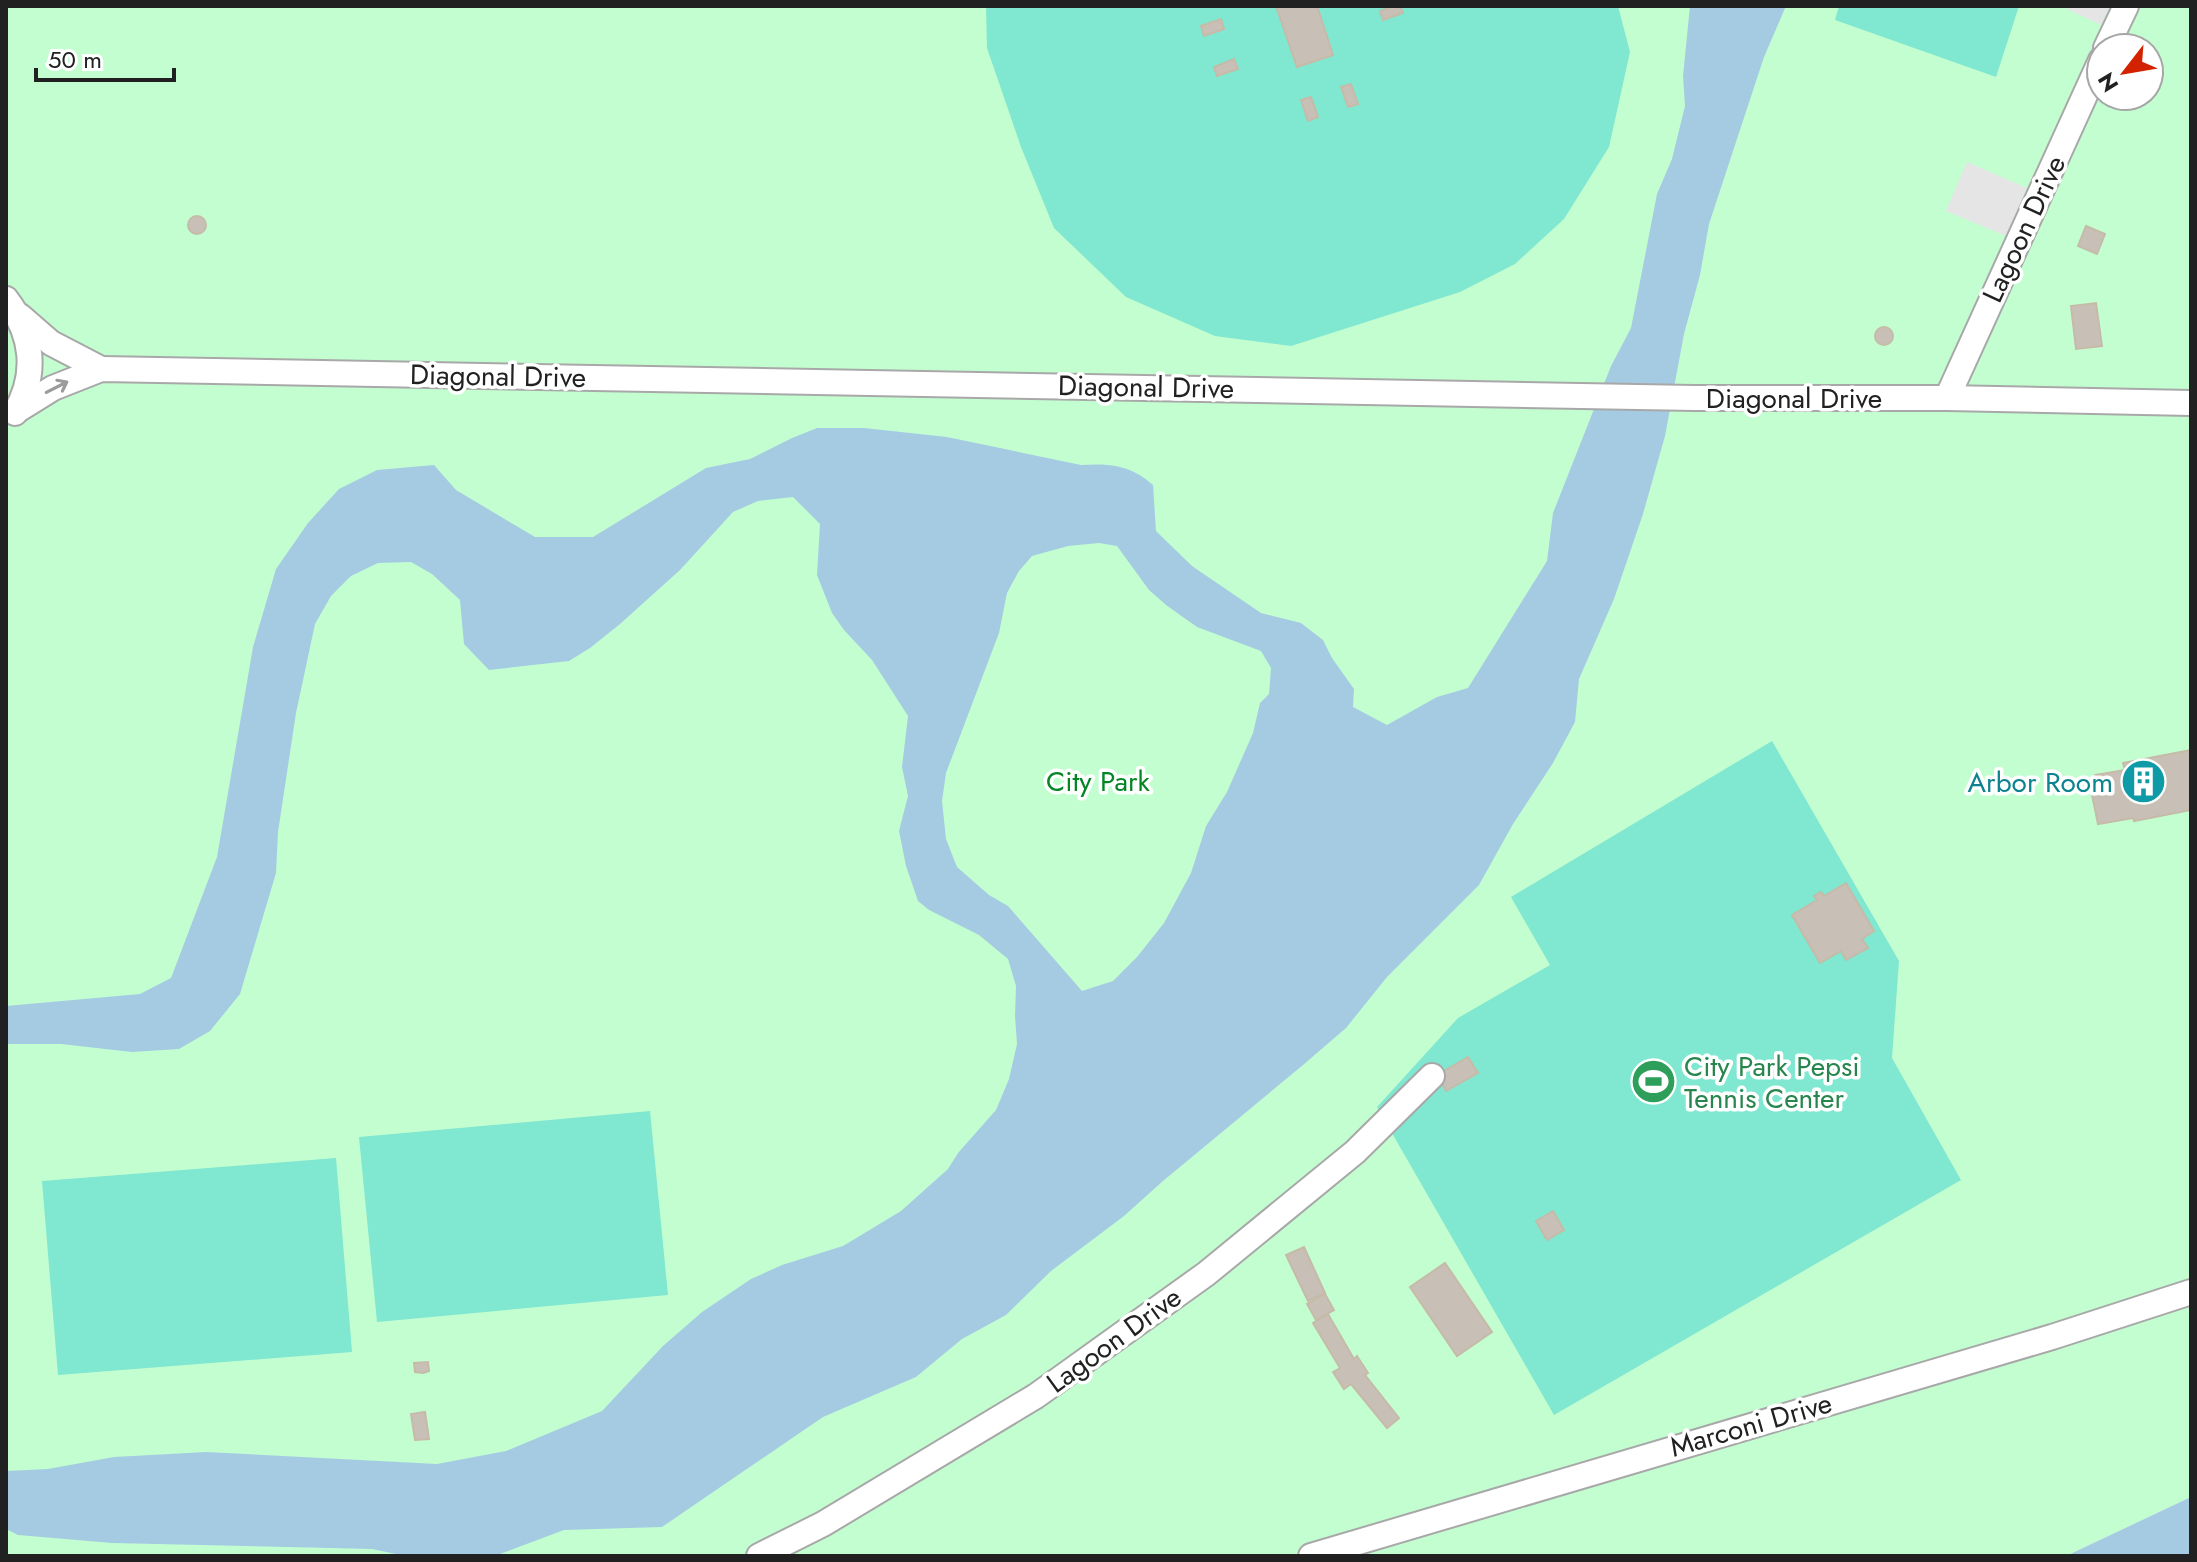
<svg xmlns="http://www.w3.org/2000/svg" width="2197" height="1562" font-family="Jost,sans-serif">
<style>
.park{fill:#c3fed1;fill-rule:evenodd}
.pitch{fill:#80e7d0}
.parking{fill:#e5e5e5}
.water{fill:#a5cbe3;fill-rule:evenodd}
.building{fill:#c8c0b6;stroke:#c6baa8;stroke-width:2}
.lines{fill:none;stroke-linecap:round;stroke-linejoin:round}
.minor-casing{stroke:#a8a8a8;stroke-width:28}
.minor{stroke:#fff;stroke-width:24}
.oneway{stroke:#9b9b9b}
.labels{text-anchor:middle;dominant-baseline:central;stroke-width:7;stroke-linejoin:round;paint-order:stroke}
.street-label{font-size:28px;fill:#212121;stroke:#fff}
.park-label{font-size:28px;fill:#038623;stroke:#fff}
.culture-label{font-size:28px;fill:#0d838f;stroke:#fff;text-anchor:end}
.leisure-label{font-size:28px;fill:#27864d;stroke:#fff;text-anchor:start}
</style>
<rect width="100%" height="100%" fill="#f2f0e8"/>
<path class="park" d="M 6,6 L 2191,6 L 2191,1497 L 2066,1556 L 6,1556 ZM 2101,48 L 2149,48 L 2149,96 L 2101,96 Z"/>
<g class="pitch">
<path d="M 986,6 L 1618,6 L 1630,52 L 1609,147 L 1564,219 L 1515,264 L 1460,292 L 1291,346 L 1215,336 L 1126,297 L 1054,228 L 1021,147 L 987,48 Z"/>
<path d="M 1839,6 L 2019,6 L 1996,77 L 1835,20 Z"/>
<path d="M 1772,741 L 1899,961 L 1892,1058 L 1961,1180 L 1554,1415 L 1377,1107 L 1458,1018 L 1550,965 L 1511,897 Z"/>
<path d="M 650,1111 L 668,1295 L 377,1322 L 359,1137 Z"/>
<path d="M 336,1158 L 352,1352 L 58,1375 L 42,1181 Z"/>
</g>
<g class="parking">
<path d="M 2061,6 L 2110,6 L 2101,25 Z"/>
<path d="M 1967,162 L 2027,188 L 2006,236 L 1946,211 Z"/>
</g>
<g class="water">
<path d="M 1690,6 L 1786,6 L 1764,57 L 1709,224 L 1700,275 L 1684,334 L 1665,436 L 1643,514 L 1614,599 L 1579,679 L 1575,722 L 1553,763 L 1513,824 L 1479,885 L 1387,977 L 1346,1028 L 1303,1065 L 1163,1181 L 1124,1216 L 1051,1271 L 1006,1315 L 962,1339 L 916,1377 L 823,1417 L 662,1527 L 564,1530 L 495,1556 L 405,1556 L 372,1549 L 112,1543 L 18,1535 L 6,1529 L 6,1471 L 48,1469 L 114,1457 L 206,1452 L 437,1464 L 506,1451 L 602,1411 L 663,1346 L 702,1312 L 751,1279 L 782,1265 L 843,1246 L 901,1211 L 948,1169 L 958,1153 L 996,1110 L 1009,1079 L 1017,1044 L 1015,1016 L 1016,986 L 1008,959 L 979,935 L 929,910 L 918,901 L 906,866 L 899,831 L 908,796 L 902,767 L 908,716 L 872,660 L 844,630 L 832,613 L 817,575 L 820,524 L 793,497 L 758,501 L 733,512 L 680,570 L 620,624 L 590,648 L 569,661 L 489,670 L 464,644 L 460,600 L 432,574 L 411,562 L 378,563 L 351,576 L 331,596 L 315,624 L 296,713 L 278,832 L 276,873 L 240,994 L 210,1031 L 179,1049 L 132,1052 L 61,1044 L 6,1044 L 6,1006 L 140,994 L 171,978 L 217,857 L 253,647 L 276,569 L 308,523 L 339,489 L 377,470 L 434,465 L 456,490 L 535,537 L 593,537 L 706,468 L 750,459 L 792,438 L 817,428 L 864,428 L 947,437 L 1081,465 C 1110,463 1131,465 1153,485 L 1156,531 L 1192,566 L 1261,613 L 1301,623 L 1323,640 L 1332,658 L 1354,689 L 1353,707 L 1387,725 L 1437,697 L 1468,688 L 1547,561 L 1553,513 L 1611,366 L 1631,328 L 1657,194 L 1672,159 L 1685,106 L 1683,76 ZM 1099,543 L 1117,546 L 1149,590 L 1166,605 L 1197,627 L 1261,651 L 1271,668 L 1269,694 L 1260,703 L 1253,733 L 1227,792 L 1206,826 L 1191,873 L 1164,923 L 1137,957 L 1113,981 L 1082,991 L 1008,906 L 989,895 L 957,867 L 946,839 L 942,801 L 946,773 L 999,633 L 1007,593 L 1019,571 L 1032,556 L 1068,546 Z"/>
<path d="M 2191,1497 L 2191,1556 L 2066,1556 Z"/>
</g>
<g class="building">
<path d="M 1276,6 L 1317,6 L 1333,55 L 1297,67 Z"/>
<path d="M 1393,6 L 1400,6 L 1403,13 L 1383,20 L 1380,11 Z"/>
<path d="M 1221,19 L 1224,29 L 1204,36 L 1201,26 Z"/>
<path d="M 1234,59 L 1238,69 L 1217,76 L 1214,67 Z"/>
<path d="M 1351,84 L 1358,104 L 1348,107 L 1341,87 Z"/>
<path d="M 1311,97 L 1318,117 L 1308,121 L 1301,100 Z"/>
<circle cx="197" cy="225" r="9"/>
<path d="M 2086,226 L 2105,234 L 2097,254 L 2078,246 Z"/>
<path d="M 2096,303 L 2102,346 L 2076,349 L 2071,306 Z"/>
<circle cx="1884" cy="336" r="9"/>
<path d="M 2191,750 L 2191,810 L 2134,821 L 2133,818 L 2098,824 L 2091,790 L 2097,788 L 2095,775 L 2125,770 L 2123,763 Z"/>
<path d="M 1846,883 L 1874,931 L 1862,939 L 1868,948 L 1846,960 L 1841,951 L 1820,963 L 1792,915 L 1817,900 L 1814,896 L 1821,892 L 1824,896 Z"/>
<path d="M 1468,1057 L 1478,1073 L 1446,1091 L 1437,1075 Z"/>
<path d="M 1553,1211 L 1564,1230 L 1547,1240 L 1536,1221 Z"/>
<path d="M 1304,1247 L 1325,1293 L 1308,1301 L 1286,1255 Z"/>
<path d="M 1445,1263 L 1492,1332 L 1457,1356 L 1410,1287 Z"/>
<path d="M 1325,1294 L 1334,1310 L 1316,1320 L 1307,1304 Z"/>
<path d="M 1328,1314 L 1354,1359 L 1357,1356 L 1368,1373 L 1365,1375 L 1399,1418 L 1387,1428 L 1351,1384 L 1344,1389 L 1333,1372 L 1340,1368 L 1313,1323 Z"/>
<path d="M 428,1362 L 429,1371 L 423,1373 L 415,1372 L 414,1363 Z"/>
<path d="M 425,1412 L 429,1439 L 415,1440 L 411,1414 Z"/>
</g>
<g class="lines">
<defs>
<g id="minor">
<path d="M 2106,48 L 2126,6"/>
<path d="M 6,299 C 33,334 38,374 15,413"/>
<path d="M 20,316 L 51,343 L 101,369"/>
<path d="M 1947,398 L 2101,60"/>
<path d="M 16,411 L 53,388 L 101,369 L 1694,398 L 1947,398 L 2191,403"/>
<path d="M 759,1556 L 823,1524 L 1036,1396 L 1206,1274 L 1355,1152 L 1432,1076"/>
<path d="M 1311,1556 L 2052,1337 L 2191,1292"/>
</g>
</defs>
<use href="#minor" class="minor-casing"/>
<use href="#minor" class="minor"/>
</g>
<defs><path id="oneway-shaft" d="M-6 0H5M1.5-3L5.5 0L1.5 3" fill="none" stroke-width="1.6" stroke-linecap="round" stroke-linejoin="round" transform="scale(2)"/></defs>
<use class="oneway" href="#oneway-shaft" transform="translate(57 387) rotate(-27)"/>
<defs>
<symbol id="building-disc" viewBox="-11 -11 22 22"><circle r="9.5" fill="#0f9aa8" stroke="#fff"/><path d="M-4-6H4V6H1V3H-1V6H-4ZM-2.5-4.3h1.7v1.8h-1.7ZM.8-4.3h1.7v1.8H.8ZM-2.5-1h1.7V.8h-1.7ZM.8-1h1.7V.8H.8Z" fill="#fff"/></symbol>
<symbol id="stadium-disc" viewBox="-11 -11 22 22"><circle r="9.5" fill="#2e9e5b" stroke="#fff"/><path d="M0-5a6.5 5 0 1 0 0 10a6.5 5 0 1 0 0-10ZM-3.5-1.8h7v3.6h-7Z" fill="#fff"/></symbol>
</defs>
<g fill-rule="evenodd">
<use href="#building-disc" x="2118" y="756" width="51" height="51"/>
<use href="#stadium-disc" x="1628" y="1056" width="51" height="51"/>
</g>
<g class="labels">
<g class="street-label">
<text transform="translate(2024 229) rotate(-65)">Lagoon Drive</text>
<text transform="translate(498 376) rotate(1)">Diagonal Drive</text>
<text transform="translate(1146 387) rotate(1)">Diagonal Drive</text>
<text x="1794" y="398">Diagonal Drive</text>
<text transform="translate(1114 1340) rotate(-36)">Lagoon Drive</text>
<text transform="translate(1751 1425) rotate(-16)">Marconi Drive</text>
</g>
<g class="park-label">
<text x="1098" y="781">City Park</text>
</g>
<g class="culture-label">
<text x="2113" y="782">Arbor Room</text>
</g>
<g class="leisure-label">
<text x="1684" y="1066">City Park Pepsi<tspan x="1684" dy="32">Tennis Center</tspan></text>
</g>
</g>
<rect width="2197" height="1562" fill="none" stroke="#212121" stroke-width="16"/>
<g transform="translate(2125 72) rotate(239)"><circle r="38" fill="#ffffff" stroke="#a6a6a6" stroke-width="2"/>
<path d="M0-6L14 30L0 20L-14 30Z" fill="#d32200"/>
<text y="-12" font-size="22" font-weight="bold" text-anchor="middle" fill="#212121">N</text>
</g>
<path d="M36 68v12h138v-12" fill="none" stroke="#212121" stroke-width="4"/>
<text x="48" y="68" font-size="24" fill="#212121" stroke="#ffffff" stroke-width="6" paint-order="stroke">50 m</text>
</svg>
